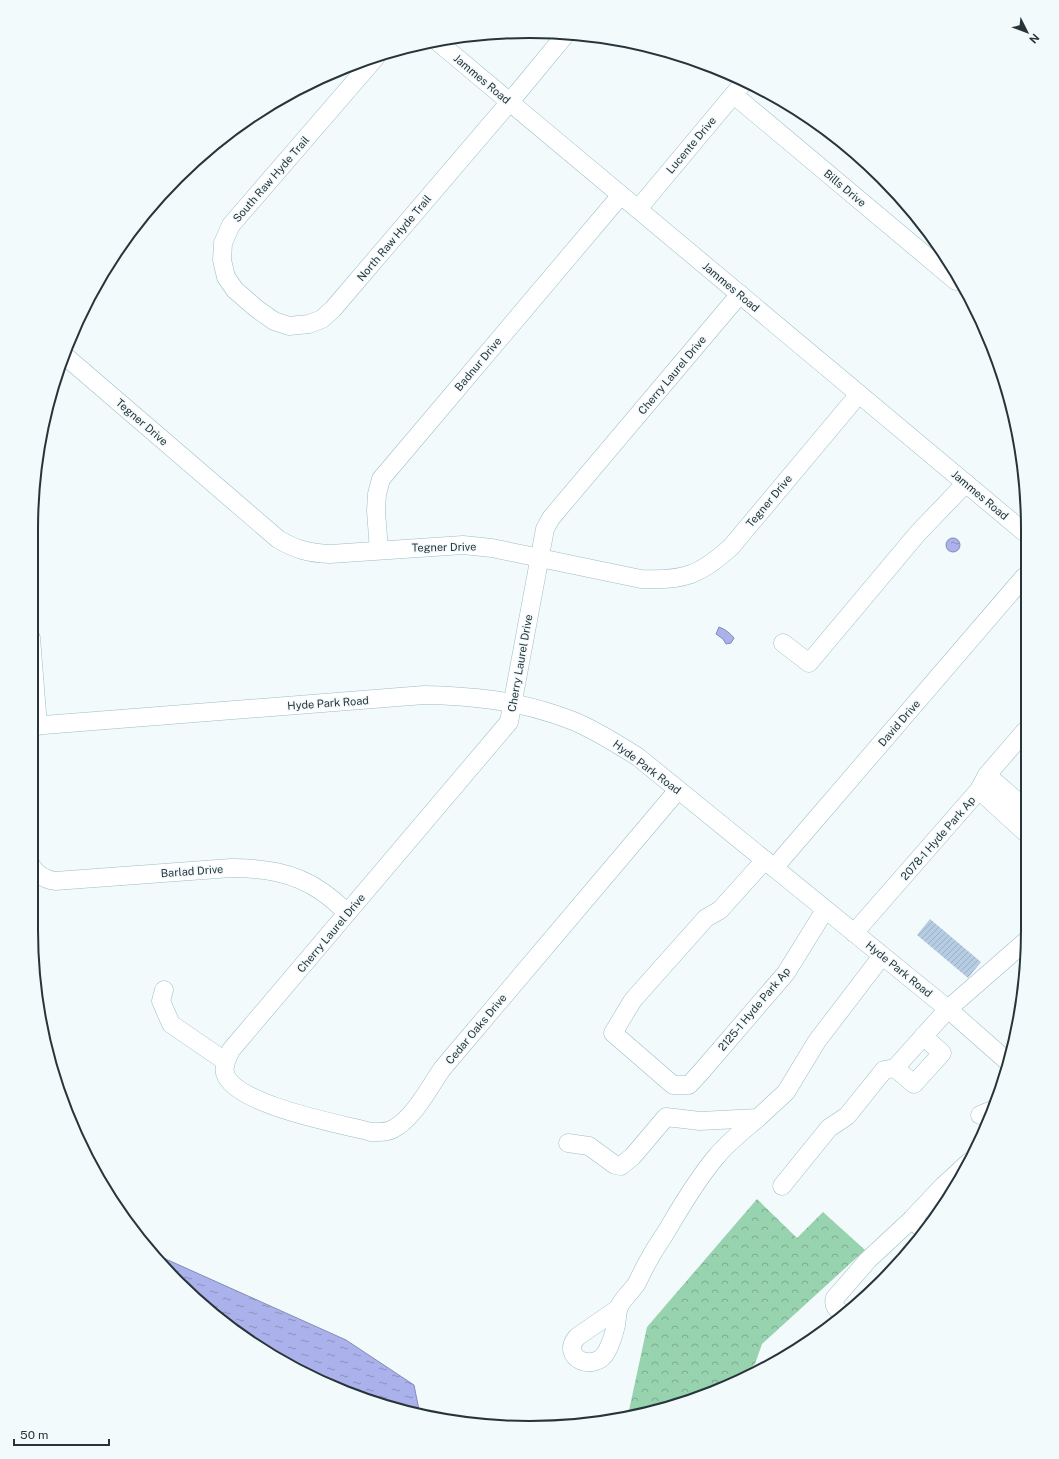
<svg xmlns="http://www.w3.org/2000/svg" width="1059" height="1459" font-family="'Public Sans',sans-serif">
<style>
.forest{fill:url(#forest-crowns)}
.water{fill:url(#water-ripples);stroke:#838cb5}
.building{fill:url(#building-hatch)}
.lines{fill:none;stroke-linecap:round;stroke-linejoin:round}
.minor-casing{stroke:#9abdc8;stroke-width:19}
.minor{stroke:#fff;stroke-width:18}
.labels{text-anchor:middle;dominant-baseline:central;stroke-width:3;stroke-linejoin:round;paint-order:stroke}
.street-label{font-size:11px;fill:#27353a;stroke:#f3fafc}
.rim{fill:none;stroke:#27353a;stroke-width:2}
</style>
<defs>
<pattern id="forest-crowns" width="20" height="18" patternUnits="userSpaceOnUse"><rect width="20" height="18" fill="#97d3ae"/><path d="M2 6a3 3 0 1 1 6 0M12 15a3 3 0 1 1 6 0" fill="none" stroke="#7bac8f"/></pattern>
<pattern id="water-ripples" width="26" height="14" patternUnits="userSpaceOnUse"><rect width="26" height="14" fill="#abb1ea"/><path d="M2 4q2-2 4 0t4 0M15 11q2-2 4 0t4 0" fill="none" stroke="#8b91bf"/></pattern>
<pattern id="building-hatch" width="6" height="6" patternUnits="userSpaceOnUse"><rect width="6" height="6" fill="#b6cce3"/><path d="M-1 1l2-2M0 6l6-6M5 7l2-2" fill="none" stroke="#9cb0c4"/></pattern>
</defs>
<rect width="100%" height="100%" fill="#f3fafc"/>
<path class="forest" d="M 757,1199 L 797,1238 L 823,1212 L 865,1250 L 762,1344 L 755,1364 L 731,1384 L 720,1390 L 628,1415 L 647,1327 Z"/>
<g class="water">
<circle cx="953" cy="545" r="7"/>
<path d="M 719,627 C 725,629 730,633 734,638 L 731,643 L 726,644 L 723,639 L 716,634 Z"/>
<path d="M 159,1256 L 346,1340 L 414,1385 L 420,1415 L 400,1411 L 309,1377 L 201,1304 Z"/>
</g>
<path class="building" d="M 930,919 L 981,962 L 968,978 L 917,935 Z"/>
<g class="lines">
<defs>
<g id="minor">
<path d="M 438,42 L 1024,532"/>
<path d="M 376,57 L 231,225 L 223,243 L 222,260 L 226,277 L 235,290 L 257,309 L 274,321 L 289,326 L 309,324 L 322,319 L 333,309 L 519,91 L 566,34"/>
<path d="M 734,95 L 956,281"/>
<path d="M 638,209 L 744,82"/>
<path d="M 64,355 L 278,539 C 296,550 310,553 330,554 L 463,545 L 492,548 L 641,579 C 684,581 700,575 731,547 L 859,394"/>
<path d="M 379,550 L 376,511 L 377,494 L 381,479 L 621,195"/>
<path d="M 31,638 L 38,726"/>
<path d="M 783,643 L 809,663 L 918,533 L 966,483"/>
<path d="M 31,726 L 424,695 C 471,696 512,700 557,715 C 564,718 572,720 580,724 C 600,733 619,745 638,757 L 948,1009 L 1007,1061"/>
<path d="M 1025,731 L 987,775 L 1026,809"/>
<path d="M 678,790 L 442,1069 C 429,1088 413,1119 393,1129 C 386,1133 378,1132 371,1132 C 341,1124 234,1105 225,1073 C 223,1064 228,1057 231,1050 L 509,722 L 545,529 L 551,518 L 740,294"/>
<path d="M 979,790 L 1026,833"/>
<path d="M 765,860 L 720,910 L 706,918 L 633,1000 L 613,1033 L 673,1085 L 689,1085 L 701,1072 L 786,973 L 825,910"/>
<path d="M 31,865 C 36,875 44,879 55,881 L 231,868 C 262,868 294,872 321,891 C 330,897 339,905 347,913"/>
<path d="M 774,868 L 1024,577"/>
<path d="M 854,933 L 979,790 L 987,775"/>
<path d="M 164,990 L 161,1001 L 171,1024 L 225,1061"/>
<path d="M 923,1036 L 942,1053 L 914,1084 L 895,1068 L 948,1009 L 1027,940"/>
<path d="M 980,1115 L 992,1110"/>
<path d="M 568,1143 L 589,1146 L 615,1165 L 621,1166 L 633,1156 L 666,1117 L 700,1121 L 758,1118 L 786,1092 L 817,1041 L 882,956"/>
<path d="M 782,1186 L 829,1128 L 847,1116 L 884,1070 L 895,1068"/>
<path d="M 912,1219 L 924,1231"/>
<path d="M 619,1308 L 577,1337 C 559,1358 595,1374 607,1351 C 611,1343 614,1334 616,1325 C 617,1320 617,1312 619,1307 C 623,1298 632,1291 637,1283 C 641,1275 645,1266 650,1258 C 656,1246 665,1235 672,1222 C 685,1200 699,1177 716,1157 C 728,1142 744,1130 758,1118"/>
<path d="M 844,1315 C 838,1310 832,1306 835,1298 L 868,1260 L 912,1219 L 943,1186 L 969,1162"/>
</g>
</defs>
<use href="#minor" class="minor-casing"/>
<use href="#minor" class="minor"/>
</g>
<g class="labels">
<g class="street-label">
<text transform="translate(482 79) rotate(40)">Jammes Road</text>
<text transform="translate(691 145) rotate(-50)">Lucente Drive</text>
<text transform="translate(271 179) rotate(-49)">South Raw Hyde Trail</text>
<text transform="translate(845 188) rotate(40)">Bills Drive</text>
<text transform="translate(394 238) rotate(-50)">North Raw Hyde Trail</text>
<text transform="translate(731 287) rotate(40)">Jammes Road</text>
<text transform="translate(478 364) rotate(-50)">Badnur Drive</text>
<text transform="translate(672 375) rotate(-50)">Cherry Laurel Drive</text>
<text transform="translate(142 422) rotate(41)">Tegner Drive</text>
<text transform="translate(980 495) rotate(40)">Jammes Road</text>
<text transform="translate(769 501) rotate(-50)">Tegner Drive</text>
<text transform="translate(444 547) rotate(-1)">Tegner Drive</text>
<text transform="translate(520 663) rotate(-80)">Cherry Laurel Drive</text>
<text transform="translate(328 703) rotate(-4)">Hyde Park Road</text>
<text transform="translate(899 723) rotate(-49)">David Drive</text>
<text transform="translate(647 767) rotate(37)">Hyde Park Road</text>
<text transform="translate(938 838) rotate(-49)">2078-1 Hyde Park Ap</text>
<text transform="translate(192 871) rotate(-4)">Barlad Drive</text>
<text transform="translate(331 933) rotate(-50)">Cherry Laurel Drive</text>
<text transform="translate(899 969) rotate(39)">Hyde Park Road</text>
<text transform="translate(754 1009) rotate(-50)">2125-1 Hyde Park Ap</text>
<text transform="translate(476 1029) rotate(-50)">Cedar Oaks Drive</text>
</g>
</g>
<path d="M0 0H1059V1459H0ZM529 38H530A491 491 0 0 1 1021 529V930A491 491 0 0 1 530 1421H529A491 491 0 0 1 38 930V529A491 491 0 0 1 529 38Z" fill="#f3fafc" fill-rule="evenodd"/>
<path class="rim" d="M529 38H530A491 491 0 0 1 1021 529V930A491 491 0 0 1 530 1421H529A491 491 0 0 1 38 930V529A491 491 0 0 1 529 38Z"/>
<g transform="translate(1027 32) rotate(132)" stroke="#f3fafc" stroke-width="3" paint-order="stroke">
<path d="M0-3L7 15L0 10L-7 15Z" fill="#27353a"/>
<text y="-6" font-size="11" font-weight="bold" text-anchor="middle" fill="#27353a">N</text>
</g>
<path d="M14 1439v6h95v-6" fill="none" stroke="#27353a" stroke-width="2"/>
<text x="20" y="1439" font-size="12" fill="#27353a" stroke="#f3fafc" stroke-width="3" paint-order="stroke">50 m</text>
</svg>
